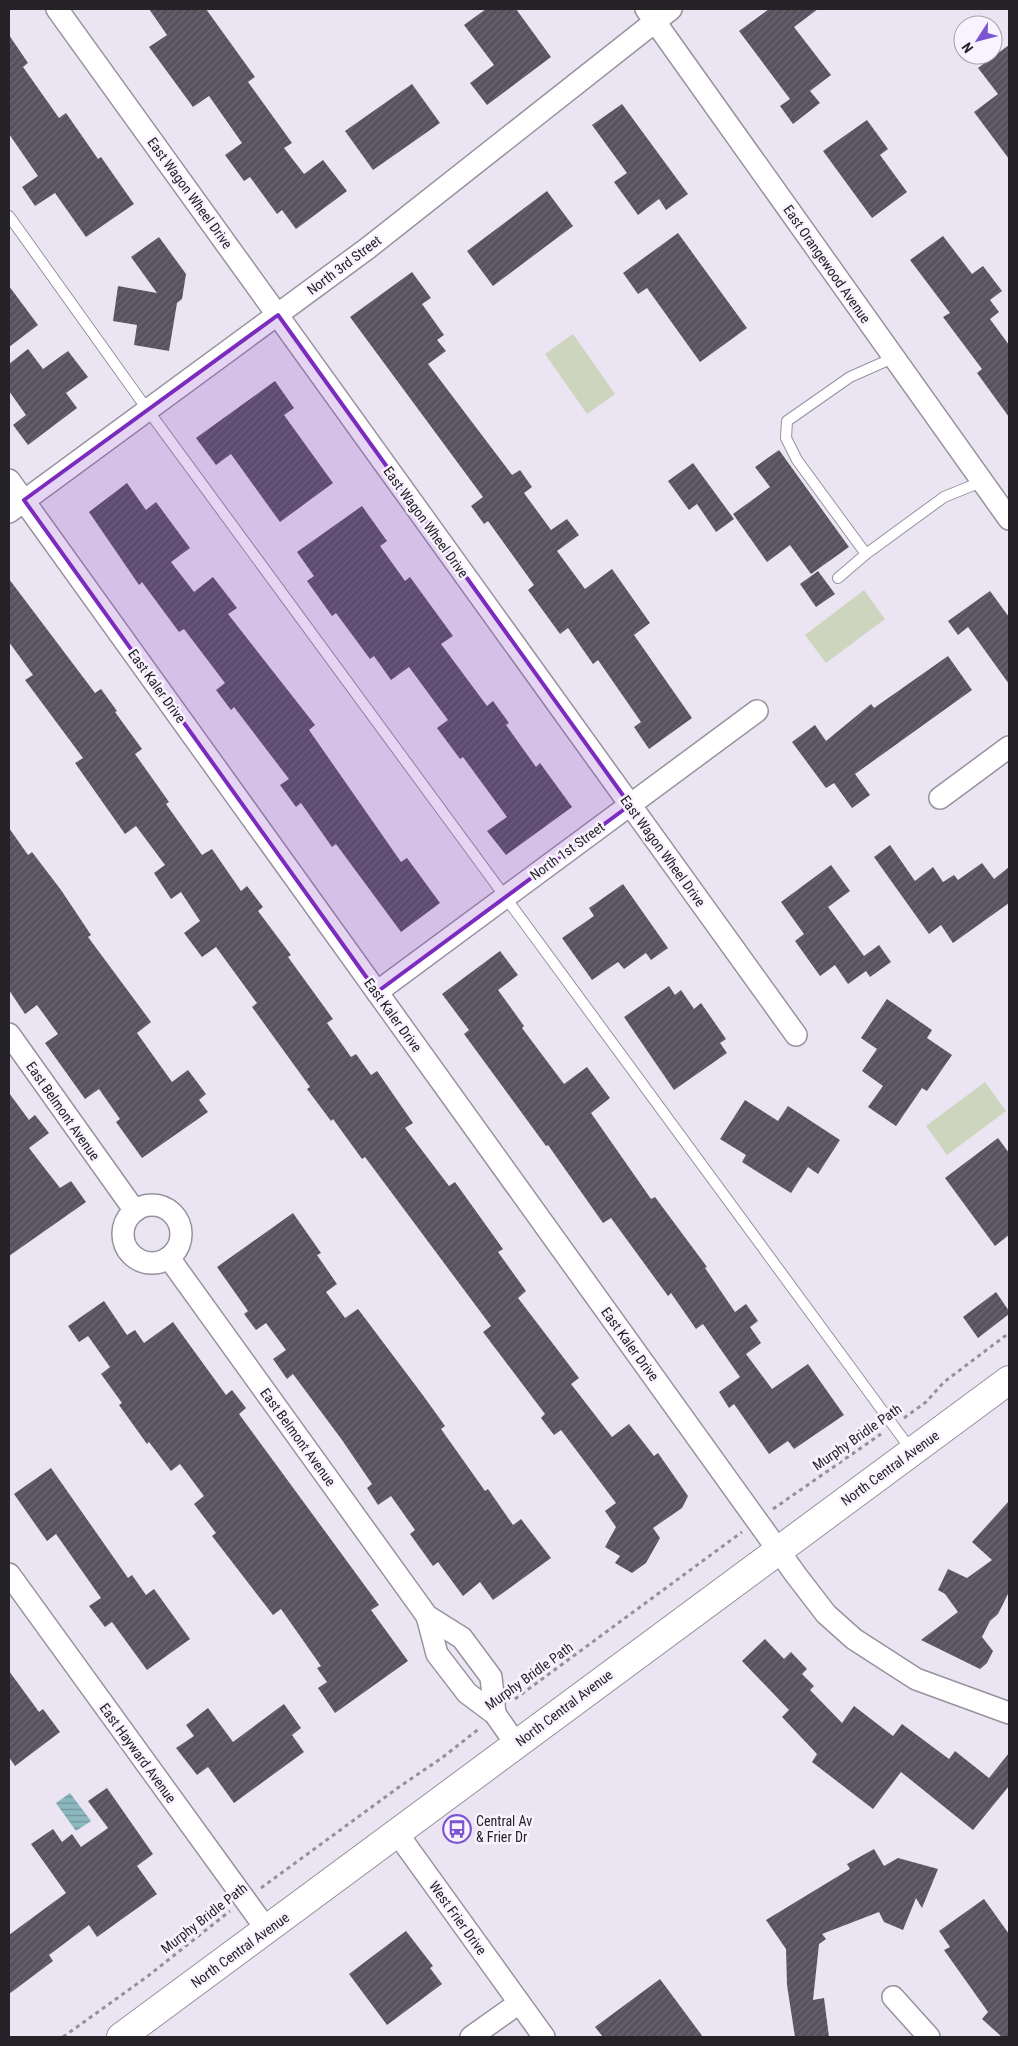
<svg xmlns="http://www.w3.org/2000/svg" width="1018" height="2046" font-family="'Roboto Condensed',sans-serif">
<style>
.grass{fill:#cdd5be}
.water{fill:url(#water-rules)}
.building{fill:url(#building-hatch)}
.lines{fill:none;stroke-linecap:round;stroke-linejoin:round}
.lane-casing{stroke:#97929f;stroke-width:12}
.street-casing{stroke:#97929f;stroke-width:24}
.secondary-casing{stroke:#97929f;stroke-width:30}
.path{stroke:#94909a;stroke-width:3;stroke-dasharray:4 4;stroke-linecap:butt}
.lane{stroke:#fff;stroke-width:10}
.street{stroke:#fff;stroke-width:21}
.secondary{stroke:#fff;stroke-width:28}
.marked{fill:#7b2cbf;fill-opacity:0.2;stroke:#7b2cbf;stroke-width:4;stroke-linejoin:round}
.labels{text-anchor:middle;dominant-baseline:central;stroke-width:5;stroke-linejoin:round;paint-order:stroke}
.street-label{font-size:14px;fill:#252328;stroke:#f8f3fe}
.poi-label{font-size:14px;fill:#252328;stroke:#f8f3fe;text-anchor:start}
</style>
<defs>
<pattern id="water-rules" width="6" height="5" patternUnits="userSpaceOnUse" patternTransform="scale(1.25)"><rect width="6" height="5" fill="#8bb7be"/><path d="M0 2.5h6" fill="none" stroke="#71949a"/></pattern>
<pattern id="building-hatch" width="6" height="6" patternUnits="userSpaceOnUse" patternTransform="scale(1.25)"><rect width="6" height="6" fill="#56535f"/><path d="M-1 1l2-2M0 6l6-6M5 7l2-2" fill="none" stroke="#6b6872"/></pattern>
</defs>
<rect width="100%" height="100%" fill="#ebe5f3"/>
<g class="grass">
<path d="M 573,334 L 615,394 L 587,414 L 545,354 Z"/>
<path d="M 864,590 L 885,619 L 826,663 L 805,635 Z"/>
<path d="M 985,1082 L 1006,1111 L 947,1155 L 926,1126 Z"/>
</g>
<path class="water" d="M 70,1793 L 91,1821 L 76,1831 L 56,1803 Z"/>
<g class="building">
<path d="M 149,9 L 206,9 L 255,77 L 248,82 L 292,143 L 284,148 L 304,174 L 323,160 L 347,191 L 296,229 L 282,210 L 277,214 L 250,177 L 244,181 L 225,155 L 242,143 L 209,96 L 193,107 L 149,47 L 167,35 Z"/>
<path d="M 486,9 L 516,9 L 551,57 L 487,105 L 470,83 L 494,65 L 464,25 Z"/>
<path d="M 769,9 L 818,9 L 794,27 L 831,75 L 810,91 L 820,103 L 793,124 L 780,106 L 790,99 L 739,31 Z"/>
<path d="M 9,35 L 28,63 L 23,67 L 59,118 L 66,113 L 98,159 L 101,157 L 134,204 L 86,237 L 55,193 L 35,206 L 22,187 L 38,176 L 9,134 Z"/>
<path d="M 1009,45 L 1009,159 L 974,112 L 998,94 L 978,68 Z"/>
<path d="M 412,84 L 440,123 L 373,170 L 345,131 Z"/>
<path d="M 622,104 L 688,194 L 666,210 L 659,199 L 638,215 L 614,182 L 627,173 L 592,125 Z"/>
<path d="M 867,120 L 888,149 L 880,155 L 907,192 L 872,218 L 823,151 Z"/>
<path d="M 547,191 L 573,226 L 493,286 L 467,251 Z"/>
<path d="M 678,233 L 747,328 L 700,362 L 647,288 L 638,294 L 623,273 Z"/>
<path d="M 943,236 L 972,274 L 983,266 L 1002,291 L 990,300 L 999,312 L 990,319 L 1009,345 L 1009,417 L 977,373 L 982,369 L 943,317 L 950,313 L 910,260 Z"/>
<path d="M 159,237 L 186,274 L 182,299 L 177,303 L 169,351 L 134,345 L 137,325 L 113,321 L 118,286 L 157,293 L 131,257 Z"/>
<path d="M 412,272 L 431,298 L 422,304 L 444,335 L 437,340 L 446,351 L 428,364 L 512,475 L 520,470 L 532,487 L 524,493 L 551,530 L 567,519 L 579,535 L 557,551 L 585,589 L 612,569 L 650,623 L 634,635 L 692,718 L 649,749 L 634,727 L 641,722 L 598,660 L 593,664 L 568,628 L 560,634 L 528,590 L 534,585 L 488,521 L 484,524 L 471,506 L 483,497 L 350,317 Z"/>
<path d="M 9,286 L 38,325 L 9,347 Z"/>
<path d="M 28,349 L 43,369 L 68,351 L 88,377 L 66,393 L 77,408 L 28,445 L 13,425 L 26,415 L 9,391 L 9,364 Z"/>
<path d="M 275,381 L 294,408 L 284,415 L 333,483 L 280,522 L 231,454 L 216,465 L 196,438 Z"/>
<path d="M 779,450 L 849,547 L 811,574 L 790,545 L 767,562 L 733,514 L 770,487 L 755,467 Z"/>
<path d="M 693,463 L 734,519 L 716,532 L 697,504 L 689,510 L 668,481 Z"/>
<path d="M 127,483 L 146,510 L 156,502 L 190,548 L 171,562 L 194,592 L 213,577 L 237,608 L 228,614 L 315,725 L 309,730 L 401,862 L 407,858 L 440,903 L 401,932 L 336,844 L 332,847 L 301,803 L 296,807 L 280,785 L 289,779 L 234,707 L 231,710 L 216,690 L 225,683 L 184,629 L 179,632 L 142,582 L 139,585 L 89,512 Z"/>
<path d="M 362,506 L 387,541 L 380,546 L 405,581 L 410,577 L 453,636 L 441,644 L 487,706 L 493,701 L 509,723 L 506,725 L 536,767 L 540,763 L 572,807 L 506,855 L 487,831 L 507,817 L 463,757 L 460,759 L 437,728 L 448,720 L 409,667 L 391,680 L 374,656 L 370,659 L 336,613 L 332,616 L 307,581 L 314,576 L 297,552 Z"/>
<path d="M 818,571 L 835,594 L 816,607 L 800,584 Z"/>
<path d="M 9,579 L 95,693 L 101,689 L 117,711 L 115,712 L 142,749 L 135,754 L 169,802 L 166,804 L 202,855 L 212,849 L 241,891 L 247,886 L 263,907 L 258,911 L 291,955 L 288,957 L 333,1019 L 327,1023 L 351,1057 L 356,1054 L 371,1075 L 377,1071 L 413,1123 L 405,1128 L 449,1186 L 455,1182 L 503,1249 L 498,1252 L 526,1291 L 518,1298 L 579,1378 L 571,1384 L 612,1437 L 629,1424 L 654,1456 L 658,1453 L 688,1496 L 682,1508 L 653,1528 L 660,1538 L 646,1563 L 632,1573 L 615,1563 L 620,1556 L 605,1547 L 616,1527 L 605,1511 L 616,1503 L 561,1430 L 554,1435 L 541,1418 L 545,1414 L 483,1332 L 491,1326 L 365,1157 L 362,1159 L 333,1119 L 331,1121 L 307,1089 L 310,1087 L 252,1007 L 257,1003 L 216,947 L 202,957 L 184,933 L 200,921 L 181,892 L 171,899 L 154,873 L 165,865 L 136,826 L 125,834 L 75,763 L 83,758 L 25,680 L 33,675 L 9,642 Z"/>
<path d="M 990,591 L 1009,617 L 1009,684 L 968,627 L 958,635 L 948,621 Z"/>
<path d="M 948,656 L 972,690 L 855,774 L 870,795 L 852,808 L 834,783 L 826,788 L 792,742 L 815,725 L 826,741 L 871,704 L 874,708 Z"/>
<path d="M 9,828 L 28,855 L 32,852 L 61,890 L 91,935 L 88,937 L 151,1022 L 137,1033 L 172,1082 L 188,1070 L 206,1094 L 199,1100 L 208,1112 L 142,1158 L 116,1122 L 120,1119 L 99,1089 L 85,1099 L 45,1043 L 58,1034 L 37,1005 L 25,1014 L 9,990 Z"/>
<path d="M 890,845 L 915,881 L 933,867 L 943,882 L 954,875 L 958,880 L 982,863 L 994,879 L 1009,867 L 1009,903 L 953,943 L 941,925 L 929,934 L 874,857 Z"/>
<path d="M 831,865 L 850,891 L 828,907 L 864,956 L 879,945 L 891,962 L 870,977 L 866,971 L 848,984 L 835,965 L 820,976 L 795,941 L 804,934 L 781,902 Z"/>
<path d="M 623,884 L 668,948 L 651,960 L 646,953 L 624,969 L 618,962 L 592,980 L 562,938 L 594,916 L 589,908 Z"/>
<path d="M 500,951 L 518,975 L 498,990 L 524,1026 L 522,1028 L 564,1084 L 587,1067 L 610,1098 L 591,1113 L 651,1199 L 655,1197 L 707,1267 L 705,1268 L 735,1312 L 746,1304 L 758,1321 L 750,1327 L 761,1343 L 746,1354 L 772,1389 L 808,1364 L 844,1415 L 794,1449 L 788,1441 L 769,1454 L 734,1404 L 729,1408 L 719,1392 L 740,1377 L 703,1324 L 696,1329 L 671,1293 L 668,1296 L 611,1218 L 603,1223 L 548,1145 L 546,1146 L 464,1034 L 469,1030 L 442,994 Z"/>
<path d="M 669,986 L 675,995 L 681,990 L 694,1009 L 701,1003 L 726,1039 L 720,1043 L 727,1053 L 674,1090 L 624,1017 Z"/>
<path d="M 887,999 L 932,1030 L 927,1038 L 952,1055 L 927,1091 L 922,1088 L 896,1126 L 868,1107 L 883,1086 L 862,1071 L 877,1049 L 861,1038 Z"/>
<path d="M 9,1093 L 29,1120 L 35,1115 L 49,1133 L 29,1148 L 60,1188 L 71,1181 L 86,1202 L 9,1256 Z"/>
<path d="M 745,1100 L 778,1121 L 788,1106 L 840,1140 L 818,1174 L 808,1167 L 791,1193 L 742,1162 L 746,1155 L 720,1139 Z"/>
<path d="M 998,1138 L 1009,1153 L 1009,1235 L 995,1246 L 945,1178 Z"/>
<path d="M 293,1213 L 321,1253 L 317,1255 L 337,1284 L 326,1292 L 345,1318 L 358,1309 L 422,1394 L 445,1426 L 441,1429 L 485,1491 L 488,1489 L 513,1525 L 521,1519 L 551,1558 L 493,1600 L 480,1582 L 463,1596 L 438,1562 L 433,1566 L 410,1534 L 415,1530 L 391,1496 L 378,1505 L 367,1488 L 372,1484 L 342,1440 L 293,1374 L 287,1379 L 273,1359 L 286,1350 L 266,1323 L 256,1330 L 244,1314 L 248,1311 L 217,1267 Z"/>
<path d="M 996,1292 L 1009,1311 L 1009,1314 L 978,1338 L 963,1317 Z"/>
<path d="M 104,1301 L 127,1335 L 135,1330 L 144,1343 L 173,1322 L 226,1395 L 232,1390 L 246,1408 L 239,1414 L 379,1605 L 371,1610 L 408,1661 L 335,1713 L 318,1688 L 327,1682 L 317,1668 L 321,1666 L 281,1609 L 273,1615 L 212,1536 L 216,1533 L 194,1504 L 204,1496 L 180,1464 L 171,1471 L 149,1442 L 147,1444 L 119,1405 L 122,1403 L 101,1374 L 110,1367 L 88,1336 L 79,1342 L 68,1326 Z"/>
<path d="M 51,1468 L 128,1578 L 132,1575 L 146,1595 L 154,1589 L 190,1639 L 147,1670 L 112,1622 L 105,1627 L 89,1606 L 101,1598 L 56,1534 L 47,1541 L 14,1494 Z"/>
<path d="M 1009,1501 L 1009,1592 L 998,1614 L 990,1621 L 982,1637 L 993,1651 L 987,1663 L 980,1669 L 921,1640 L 958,1612 L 945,1594 L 938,1590 L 948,1569 L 967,1578 L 992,1560 L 972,1542 Z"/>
<path d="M 765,1639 L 784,1659 L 791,1652 L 807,1669 L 802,1674 L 814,1686 L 810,1690 L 842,1723 L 854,1706 L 893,1736 L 902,1724 L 949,1759 L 955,1751 L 989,1778 L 1009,1753 L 1009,1786 L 973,1830 L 901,1772 L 873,1809 L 812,1762 L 817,1754 L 782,1717 L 789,1710 L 742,1661 Z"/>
<path d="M 9,1671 L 39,1712 L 43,1709 L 60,1732 L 15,1766 L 9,1757 Z"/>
<path d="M 284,1704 L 301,1728 L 292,1735 L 304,1752 L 234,1803 L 208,1767 L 197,1775 L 176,1748 L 194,1736 L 186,1725 L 208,1708 L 233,1742 Z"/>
<path d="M 107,1788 L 153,1854 L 137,1866 L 157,1894 L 97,1937 L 89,1925 L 49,1955 L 53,1961 L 9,1994 L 9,1935 L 66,1893 L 31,1844 L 53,1829 L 62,1842 L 72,1834 L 81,1847 L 108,1828 L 88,1801 Z"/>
<path d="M 874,1849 L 884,1866 L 898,1858 L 938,1869 L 922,1908 L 916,1898 L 903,1930 L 884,1922 L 879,1912 L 822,1934 L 826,1939 L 819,1944 L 813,2000 L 824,1998 L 829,2037 L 795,2037 L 787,1985 L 786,1949 L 766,1920 L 850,1869 L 847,1864 Z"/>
<path d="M 984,1899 L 1009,1934 L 1009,2037 L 1002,2037 L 982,2019 L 988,2012 L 944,1950 L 950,1947 L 939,1931 Z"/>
<path d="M 406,1931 L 433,1966 L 430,1968 L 442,1984 L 387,2025 L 349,1974 Z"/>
<path d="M 660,1979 L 703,2037 L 603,2037 L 595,2027 Z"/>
</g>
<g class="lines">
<defs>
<g id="lane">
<path d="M 9,216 L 147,409 L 912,1451"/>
<path d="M 866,554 L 797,460 L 786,438 L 787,421 L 850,377 L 893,358"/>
<path d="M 838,578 L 866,554 L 944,497 L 981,482"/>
</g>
<g id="street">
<path d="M 57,9 L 796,1035"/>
<path d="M 646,9 L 1009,519"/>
<path d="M 9,480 L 796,1575 L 826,1614 L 854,1639 L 916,1679 L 1009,1713"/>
<path d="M 9,512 L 368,248 L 671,9"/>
<path d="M 940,798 L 1009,747"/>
<path d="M 377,992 L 757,711"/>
<path d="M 9,1034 L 135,1211"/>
<circle cx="152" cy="1234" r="29"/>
<path d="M 169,1258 L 427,1616 L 462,1638 L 491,1677 L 495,1714"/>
<path d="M 9,1574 L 267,1930"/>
<path d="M 427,1616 L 437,1654 L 467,1693 L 495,1714 L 516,1744"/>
<path d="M 397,1833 L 544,2037"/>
<path d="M 893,1997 L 929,2037"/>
<path d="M 471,2037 L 519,2003"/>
</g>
<path id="secondary" d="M 121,2037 L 1009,1380"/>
</defs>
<use href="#lane" class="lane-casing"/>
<use href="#street" class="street-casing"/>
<use href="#secondary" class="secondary-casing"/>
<g class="path">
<path d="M 904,1418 L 926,1402 L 944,1382 L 1009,1333"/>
<path d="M 773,1509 L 881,1434"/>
<path d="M 515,1699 L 742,1532"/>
<path d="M 261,1888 L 399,1787 L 443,1757 L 480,1728"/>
<path d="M 63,2037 L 148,1976 L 230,1911"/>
</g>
<use href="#lane" class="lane"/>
<use href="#street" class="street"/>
<use href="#secondary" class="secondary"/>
</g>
<path class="marked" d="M 278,315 L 630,805 L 377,992 L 24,500 Z"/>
<defs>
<symbol id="bus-ring" viewBox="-11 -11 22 22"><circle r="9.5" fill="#f8f3fe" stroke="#7b56d0" stroke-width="1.5"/><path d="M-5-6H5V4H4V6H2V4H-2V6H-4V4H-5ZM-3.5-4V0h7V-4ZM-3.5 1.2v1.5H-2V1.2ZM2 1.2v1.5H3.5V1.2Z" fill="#7b56d0"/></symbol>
</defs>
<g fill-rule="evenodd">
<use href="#bus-ring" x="441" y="1813" width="32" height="32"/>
</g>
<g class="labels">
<g class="street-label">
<text transform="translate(190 193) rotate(54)">East Wagon Wheel Drive</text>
<text transform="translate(827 264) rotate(55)">East Orangewood Avenue</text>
<text transform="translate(344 265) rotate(-37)">North 3rd Street</text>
<text transform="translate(426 522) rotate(54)">East Wagon Wheel Drive</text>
<text transform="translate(157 686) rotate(54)">East Kaler Drive</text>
<text transform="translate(567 851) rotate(-36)">North 1st Street</text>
<text transform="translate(663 851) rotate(54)">East Wagon Wheel Drive</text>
<text transform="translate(393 1015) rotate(54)">East Kaler Drive</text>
<text transform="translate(63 1111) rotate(55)">East Belmont Avenue</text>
<text transform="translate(630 1344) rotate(54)">East Kaler Drive</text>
<text transform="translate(298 1437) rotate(54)">East Belmont Avenue</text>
<text transform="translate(857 1437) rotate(-35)">Murphy Bridle Path</text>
<text transform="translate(890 1468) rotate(-36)">North Central Avenue</text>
<text transform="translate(529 1676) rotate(-36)">Murphy Bridle Path</text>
<text transform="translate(564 1708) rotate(-37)">North Central Avenue</text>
<text transform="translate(138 1753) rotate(54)">East Hayward Avenue</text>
<text transform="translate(204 1918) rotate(-38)">Murphy Bridle Path</text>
<text transform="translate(458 1918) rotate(54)">West Frier Drive</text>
<text transform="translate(240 1950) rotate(-36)">North Central Avenue</text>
</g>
<g class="poi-label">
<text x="476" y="1821">Central Av<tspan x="476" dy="16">&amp; Frier Dr</tspan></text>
</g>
</g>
<rect width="1018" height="2046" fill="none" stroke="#252328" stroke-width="20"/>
<g transform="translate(978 40) rotate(234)"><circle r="24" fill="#f8f3fe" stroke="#a4a0a8"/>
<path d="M0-4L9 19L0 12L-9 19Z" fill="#7b56d0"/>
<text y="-8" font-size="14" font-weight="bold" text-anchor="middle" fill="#252328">N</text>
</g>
</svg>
